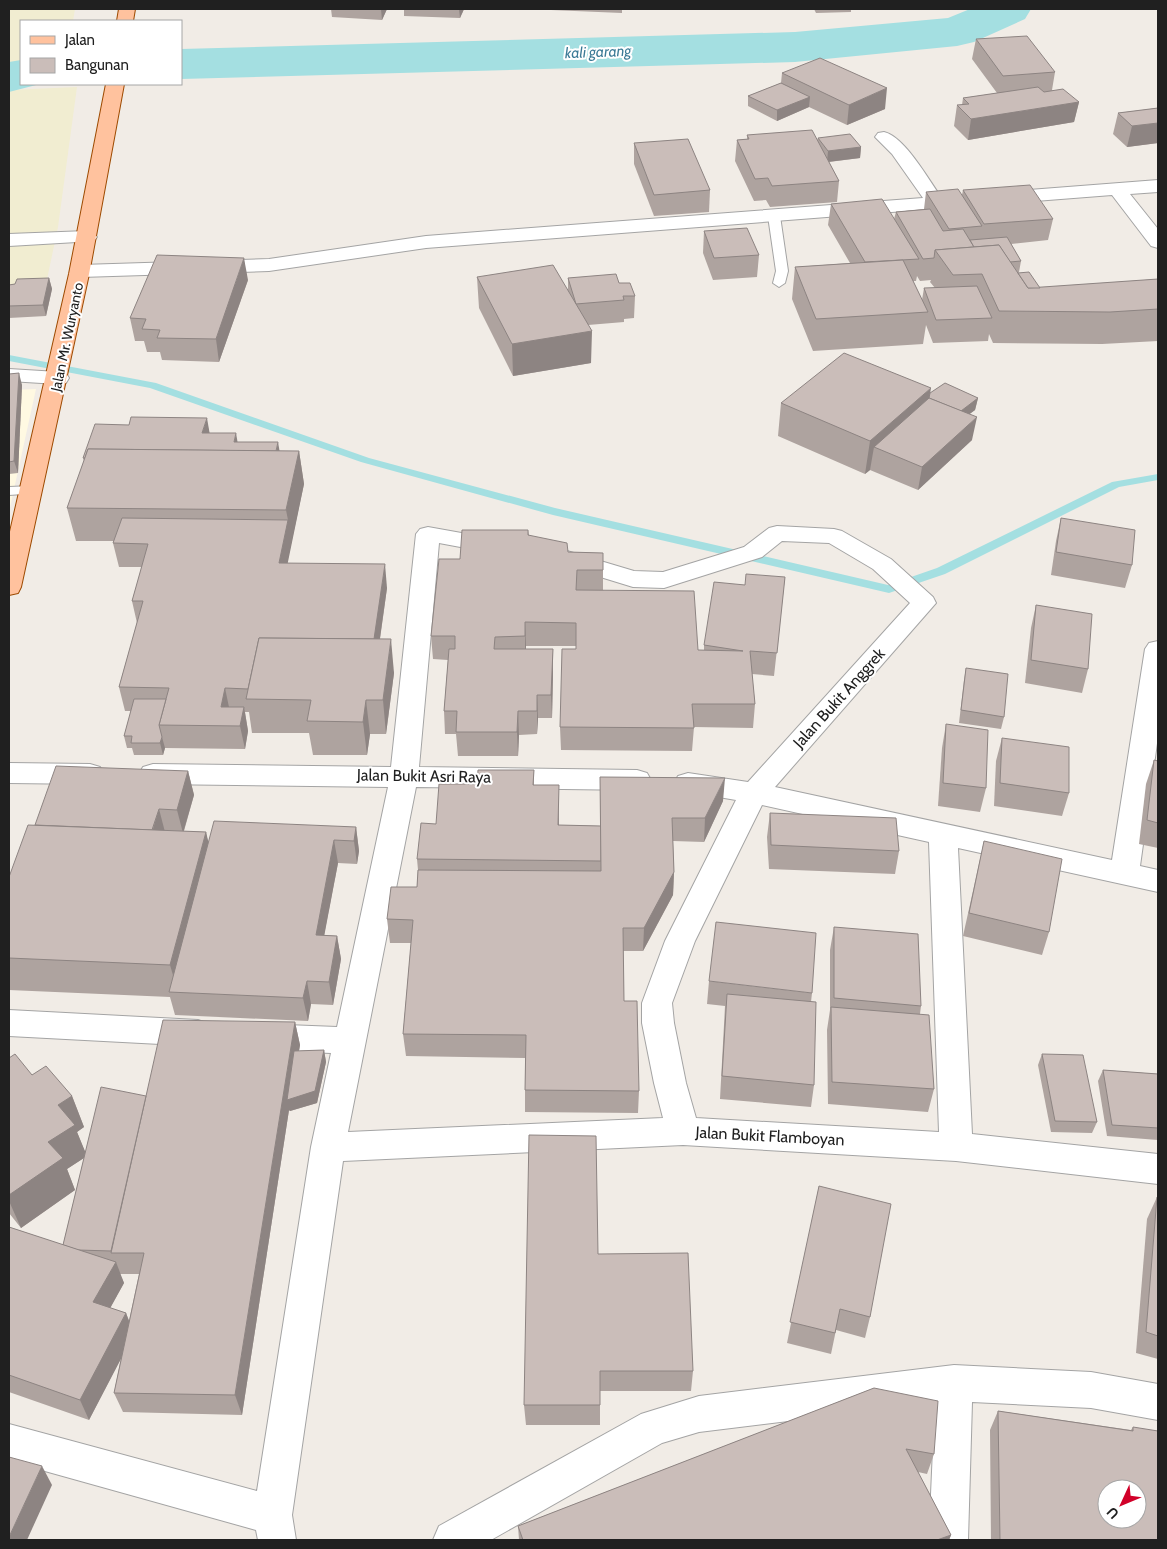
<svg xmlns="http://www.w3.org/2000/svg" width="1167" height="1549" font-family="Cabin,sans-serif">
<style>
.education{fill:#fff9e2}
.farmland{fill:#f1edd1}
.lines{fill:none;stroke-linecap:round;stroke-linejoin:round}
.stream{fill:#a4dfe1;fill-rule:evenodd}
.river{fill:#a4dfe1;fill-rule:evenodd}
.lane-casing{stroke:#a4a4a4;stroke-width:2}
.street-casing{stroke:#a4a4a4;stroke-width:2}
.primary-casing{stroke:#9d4a00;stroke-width:2}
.lane{fill:#fff;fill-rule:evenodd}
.street{fill:#fff;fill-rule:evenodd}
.primary{fill:#ffc29e;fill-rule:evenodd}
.wall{fill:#aea39f;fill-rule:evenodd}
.shaded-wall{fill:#8d8482}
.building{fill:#cabdb9;stroke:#8d8482;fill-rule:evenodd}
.labels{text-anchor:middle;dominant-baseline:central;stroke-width:4;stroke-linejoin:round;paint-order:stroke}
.far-street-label{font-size:14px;fill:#202020;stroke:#fff}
.far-water-label{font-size:15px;font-style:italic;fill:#3b7a96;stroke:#fff}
.street-label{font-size:16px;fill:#202020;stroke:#fff}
</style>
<rect width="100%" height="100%" fill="#f1ece6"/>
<path class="education" d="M 36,389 L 9,512 L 9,390 Z"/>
<g class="farmland">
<path d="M 9,9 L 75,9 L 73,21 L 21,21 L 21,66 L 9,70 Z"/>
<path d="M 77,87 L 58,227 L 46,284 L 9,288 L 9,90 Z"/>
</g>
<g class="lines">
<path class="stream" d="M 9,355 L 156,383 L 369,458 L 555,508 L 888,585 L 937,568 L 1112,482 L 1158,474 L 1158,480 L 1119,487 L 945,574 L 889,593 L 553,515 L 361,462 L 150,388 L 9,361 Z"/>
<g class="river">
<path d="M 970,9 L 1031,9 L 1025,19 L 974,42 L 957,46 L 795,62 L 181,79 L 181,49 L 795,32 L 948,18 Z"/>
<path d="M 21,60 L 21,84 L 40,84 L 9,92 L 9,62 Z"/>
</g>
<defs>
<g id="lane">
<path d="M 774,212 L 780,216 L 788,271 L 785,283 L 779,287 L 773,283 L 776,271 L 768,216 Z"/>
<path d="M 32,486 L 37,487 L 39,490 L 37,493 L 9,495 L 9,487 Z"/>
</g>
<g id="street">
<path d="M 884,132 C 905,137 928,179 941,197 L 1158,180 L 1158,192 L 1130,194 L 1158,229 L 1158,248 L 1151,246 L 1112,195 L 426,248 L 269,271 L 81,277 L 74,275 L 71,271 L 74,267 L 81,265 L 269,259 L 426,236 L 923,198 L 892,154 L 875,137 L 878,133 Z"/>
<path d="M 87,231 L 94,233 L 97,237 L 94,241 L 9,246 L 9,234 Z"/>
<path d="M 9,369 L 58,372 L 66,373 L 69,378 L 66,383 L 58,384 L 9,381 Z"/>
<path d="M 777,526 L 834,529 L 842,531 L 891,559 L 933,597 L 936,603 L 775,787 L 1112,860 L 1145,649 L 1149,643 L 1158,641 L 1158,736 L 1140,866 L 1158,870 L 1158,892 L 958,848 L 972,1134 L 1158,1154 L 1158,1184 L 956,1161 L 683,1145 L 343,1161 L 292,1515 L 296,1540 L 258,1540 L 256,1530 L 9,1461 L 9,1424 L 257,1491 L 311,1147 L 331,1053 L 261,1050 L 250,1046 L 245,1037 L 250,1028 L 261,1024 L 337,1027 L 388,787 L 153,784 L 143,781 L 139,774 L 143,767 L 153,764 L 391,767 L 416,534 L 420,529 L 428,527 L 506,541 L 510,546 L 506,551 L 498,554 L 439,543 L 419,767 L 637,770 L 647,773 L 651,780 L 647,787 L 637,790 L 416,787 L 348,1132 L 663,1118 L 654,1083 L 642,1023 L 642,1003 L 665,941 L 736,800 L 678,790 L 674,783 L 678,776 L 688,773 L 748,782 L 910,603 L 873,569 L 829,543 L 782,541 L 762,557 L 664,588 L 633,587 L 558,564 L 555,559 L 558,554 L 567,551 L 634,571 L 663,572 L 744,547 L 769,528 ZM 762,805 L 929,842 L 939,1132 L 696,1118 L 686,1083 L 674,1023 L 672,1003 L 695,941 Z"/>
<path d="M 9,763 L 90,764 L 100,767 L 104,774 L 100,781 L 90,784 L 9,783 Z"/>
<path d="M 9,1010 L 198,1020 L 209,1024 L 214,1033 L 209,1042 L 198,1046 L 9,1036 Z"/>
<path d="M 954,1365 L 1091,1372 L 1158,1384 L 1158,1420 L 1091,1408 L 972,1402 L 968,1540 L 929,1540 L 935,1403 L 699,1432 L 662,1443 L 491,1540 L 433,1540 L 439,1526 L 641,1414 L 699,1396 Z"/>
</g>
<g id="primary">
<path d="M 119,9 L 135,9 L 133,21 L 117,21 Z"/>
<path d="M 106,84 L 124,84 L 89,274 L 21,587 L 18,593 L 9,595 L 9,536 L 69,274 Z"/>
</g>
</defs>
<use href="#lane" class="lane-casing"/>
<use href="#street" class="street-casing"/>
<use href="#primary" class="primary-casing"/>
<use href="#lane" class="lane"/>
<use href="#street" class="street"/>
<use href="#primary" class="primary"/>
</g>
<g class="wall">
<path d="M 331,9 L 387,9 L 382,20 L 332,17 Z"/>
<path d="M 404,9 L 464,9 L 460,18 L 404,16 Z"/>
<path d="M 551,9 L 622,9 L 622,13 L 551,10 Z"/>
<path d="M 814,9 L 851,9 L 851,12 L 816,13 Z"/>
<path d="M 976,39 L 1055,72 L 1052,90 L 1079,102 L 1074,122 L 968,140 L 954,126 L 957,105 L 962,105 L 963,98 L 997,93 L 972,59 Z"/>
<path d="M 782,73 L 885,109 L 847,125 L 809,107 L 777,121 L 748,106 L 748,96 L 781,83 Z"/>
<path d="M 1158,108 L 1158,143 L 1127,147 L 1113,134 L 1118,113 Z"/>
<path d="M 747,135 L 817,140 L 818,138 L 861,147 L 860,158 L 829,162 L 839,181 L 837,202 L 770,207 L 766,200 L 754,201 L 735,161 L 737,140 L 747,139 Z"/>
<path d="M 634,143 L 710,190 L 709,212 L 654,216 L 634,164 Z"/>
<path d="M 963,190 L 1053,219 L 1048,240 L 1011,244 L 1021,261 L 1019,272 L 1018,272 L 1040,288 L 1158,279 L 1158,341 L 1102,344 L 993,343 L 989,334 L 988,341 L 933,343 L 926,325 L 923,344 L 813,351 L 792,299 L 795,267 L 850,263 L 828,225 L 831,204 L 894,219 L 896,212 L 924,209 L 926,192 L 962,195 ZM 917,276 L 920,281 L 931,280 L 930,282 L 935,288 L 924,288 L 922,300 L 913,281 L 916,281 Z"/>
<path d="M 704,231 L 759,255 L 757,277 L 713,280 L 703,253 Z"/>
<path d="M 477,277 L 568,290 L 568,278 L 619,283 L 635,296 L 634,318 L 624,319 L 624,322 L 588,325 L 591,363 L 513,376 L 479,308 Z"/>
<path d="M 49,278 L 52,289 L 46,316 L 9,318 L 9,285 L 15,284 Z"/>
<path d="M 248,280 L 219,362 L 162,360 L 160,352 L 147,352 L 144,341 L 135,341 L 130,318 Z"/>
<path d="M 9,374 L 22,385 L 18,473 L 9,474 Z"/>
<path d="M 930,393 L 978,398 L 975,410 L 969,414 L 972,440 L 918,490 L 870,470 L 865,474 L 778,436 L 781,403 Z"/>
<path d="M 209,433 L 237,442 L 280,451 L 299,451 L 304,484 L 287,563 L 387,588 L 380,639 L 394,673 L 386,734 L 370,734 L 367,755 L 313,755 L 309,733 L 252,733 L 249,712 L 245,712 L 248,731 L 245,749 L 165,748 L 163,755 L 134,755 L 132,748 L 127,748 L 124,736 L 131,711 L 125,711 L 119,687 L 137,623 L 132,601 L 142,567 L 119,567 L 113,543 L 114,541 L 76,541 L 67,508 L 84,461 L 83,458 Z"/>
<path d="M 1061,518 L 1132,565 L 1125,588 L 1051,575 L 1056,541 Z"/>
<path d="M 528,530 L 529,535 L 568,552 L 603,553 L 603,590 L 698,650 L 704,650 L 704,645 L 745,585 L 785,577 L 774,676 L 752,674 L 755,704 L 753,728 L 694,727 L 692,751 L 561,750 L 560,727 L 576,649 L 576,646 L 526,646 L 526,649 L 553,649 L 553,673 L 552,718 L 538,718 L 537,734 L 519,735 L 518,756 L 458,756 L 456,734 L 445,734 L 444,711 L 448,660 L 433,659 L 431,636 L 460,559 Z"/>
<path d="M 1036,605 L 1088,669 L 1082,693 L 1025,683 L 1031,628 Z"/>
<path d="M 966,668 L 1004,717 L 1001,729 L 959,723 L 964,680 Z"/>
<path d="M 946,724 L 986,788 L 980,812 L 938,806 L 942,748 Z"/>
<path d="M 1002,738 L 1069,793 L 1062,816 L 994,806 L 996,761 Z"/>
<path d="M 1154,760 L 1158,761 L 1158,848 L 1139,844 L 1146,784 Z"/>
<path d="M 534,770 L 534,785 L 559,825 L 600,826 L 600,777 L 723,801 L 704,842 L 673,841 L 674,872 L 673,895 L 643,951 L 623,951 L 624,1001 L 639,1091 L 638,1113 L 525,1112 L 525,1058 L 406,1056 L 403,1034 L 411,943 L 390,943 L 387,919 L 417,887 L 418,870 L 417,859 L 436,824 L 477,784 Z"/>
<path d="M 188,771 L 194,795 L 184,831 L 206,832 L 208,843 L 356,827 L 359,851 L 357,864 L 338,863 L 324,935 L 337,936 L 341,959 L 333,1005 L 311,1004 L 308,1021 L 175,1015 L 170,997 L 9,990 L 9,877 L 35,825 Z"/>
<path d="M 770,813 L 899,851 L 895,874 L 769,869 L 767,837 Z"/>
<path d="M 984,841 L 1049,932 L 1042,955 L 963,936 Z"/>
<path d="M 834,927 L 921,1006 L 920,1014 L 934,1089 L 928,1112 L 828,1104 L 827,1030 L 830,1010 L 830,950 Z"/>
<path d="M 709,981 L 812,993 L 811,1002 L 814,1085 L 811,1107 L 720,1099 L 725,1006 L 707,1004 Z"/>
<path d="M 295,1022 L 300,1045 L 299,1051 L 324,1050 L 326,1062 L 317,1103 L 290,1111 L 289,1110 L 242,1415 L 123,1412 L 114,1393 L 121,1358 L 89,1420 L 9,1392 L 9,1227 L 63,1245 L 84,1158 L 67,1169 L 75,1190 L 21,1228 L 9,1213 L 9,1058 L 32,1075 L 72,1096 L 84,1127 L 77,1132 L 85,1152 L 146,1096 ZM 120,1274 L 139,1274 L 129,1321 L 126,1313 L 110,1308 L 124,1283 Z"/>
<path d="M 1042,1054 L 1097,1122 L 1092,1133 L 1051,1132 L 1038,1065 Z"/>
<path d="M 1103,1070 L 1158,1074 L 1158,1140 L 1107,1136 L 1098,1081 Z"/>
<path d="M 819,1186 L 870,1317 L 865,1338 L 836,1330 L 831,1354 L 787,1343 Z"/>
<path d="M 1157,1197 L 1158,1198 L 1158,1359 L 1136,1353 L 1147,1219 Z"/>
<path d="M 598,1254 L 693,1371 L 691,1391 L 600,1391 L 600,1425 L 526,1425 L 524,1405 Z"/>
<path d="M 874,1388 L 934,1454 L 927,1474 L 918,1472 L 951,1535 L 949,1540 L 519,1540 L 518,1526 Z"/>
<path d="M 998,1411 L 1131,1430 L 1133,1427 L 1158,1540 L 991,1540 L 990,1430 Z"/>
</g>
<g class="shaded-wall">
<path d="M 381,9 L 387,9 L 382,20 Z"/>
<path d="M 459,9 L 464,9 L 460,18 Z"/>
<path d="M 887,88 L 885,109 L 847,125 L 849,105 Z"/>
<path d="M 810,97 L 809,107 L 777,121 L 777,110 Z"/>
<path d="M 1079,102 L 1074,122 L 968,140 L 971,119 Z"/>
<path d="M 1158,123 L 1158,143 L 1127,147 L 1132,126 Z"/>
<path d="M 861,147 L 860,158 L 827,162 L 828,151 Z"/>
<path d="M 244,258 L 248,280 L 219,362 L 216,339 Z"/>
<path d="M 49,278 L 52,289 L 46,316 L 43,305 Z"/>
<path d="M 592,331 L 591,363 L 513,376 L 512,344 Z"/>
<path d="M 19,373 L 22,385 L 18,473 L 14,461 Z"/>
<path d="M 931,388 L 926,421 L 874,447 L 870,470 L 865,474 L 870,441 Z"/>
<path d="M 978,398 L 975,410 L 954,426 L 956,414 Z"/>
<path d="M 977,417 L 972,440 L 918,490 L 922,467 Z"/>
<path d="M 207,418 L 211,441 L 202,433 Z"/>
<path d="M 236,433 L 240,456 L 234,442 Z"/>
<path d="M 278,442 L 282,465 L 274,461 Z"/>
<path d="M 299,451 L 304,484 L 283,586 L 279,563 L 288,520 L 286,510 Z"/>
<path d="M 385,564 L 387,588 L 375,673 L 372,649 Z"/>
<path d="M 525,622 L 526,646 L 525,660 Z"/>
<path d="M 391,639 L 394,673 L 386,734 L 383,700 Z"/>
<path d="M 553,649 L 553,673 L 552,718 L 551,695 Z"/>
<path d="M 225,688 L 230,712 L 221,707 Z"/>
<path d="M 537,695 L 538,718 L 537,734 Z"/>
<path d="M 366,700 L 370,734 L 367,755 L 363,722 Z"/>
<path d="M 244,707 L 248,731 L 245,749 L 240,726 Z"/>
<path d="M 518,711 L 519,735 L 518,756 L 517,732 Z"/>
<path d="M 162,737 L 165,748 L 163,755 L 160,743 Z"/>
<path d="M 188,771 L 194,795 L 183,833 L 177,810 Z"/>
<path d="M 725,778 L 723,801 L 704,842 L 705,818 Z"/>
<path d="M 559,785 L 559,819 L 558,858 L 558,825 Z"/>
<path d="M 159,809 L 165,832 L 150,839 Z"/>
<path d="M 356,827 L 359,851 L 357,864 L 354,841 Z"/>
<path d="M 206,832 L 214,865 L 178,992 L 170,965 Z"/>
<path d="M 334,840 L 338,863 L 320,958 L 316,935 Z"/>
<path d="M 674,872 L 673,895 L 643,951 L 644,928 Z"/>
<path d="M 337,936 L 341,959 L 333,1005 L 329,982 Z"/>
<path d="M 307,981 L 311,1004 L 308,1021 L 303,998 Z"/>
<path d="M 295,1022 L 300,1045 L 291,1098 L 324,1050 L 326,1062 L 317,1103 L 290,1111 L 289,1110 L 242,1415 L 235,1395 Z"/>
<path d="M 72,1096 L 84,1127 L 77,1132 L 87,1156 L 67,1169 L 75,1190 L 21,1228 L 9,1201 L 9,1195 L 48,1142 L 58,1105 Z"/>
<path d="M 116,1262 L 124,1283 L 102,1323 L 93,1302 Z"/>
<path d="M 126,1313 L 134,1334 L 89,1420 L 80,1400 Z"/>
<path d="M 42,1466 L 52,1485 L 27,1540 L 10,1540 L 9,1537 Z"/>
<path d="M 951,1535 L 949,1540 L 937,1540 Z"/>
</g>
<g class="building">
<path d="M 1027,36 L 1055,72 L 1003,76 L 976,39 Z"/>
<path d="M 820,58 L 887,88 L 849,105 L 782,73 Z"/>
<path d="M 781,83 L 810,97 L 777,110 L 748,96 Z"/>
<path d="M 1038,87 L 1044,92 L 1063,89 L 1079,102 L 971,119 L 957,105 L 969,104 L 963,98 Z"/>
<path d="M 1158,108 L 1158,123 L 1132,126 L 1118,113 Z"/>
<path d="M 812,130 L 839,181 L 772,186 L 768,178 L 755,179 L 737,140 L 749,139 L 747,135 Z"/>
<path d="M 850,134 L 861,147 L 828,151 L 818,138 Z"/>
<path d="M 688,139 L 710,190 L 654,195 L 634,143 Z"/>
<path d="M 1030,185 L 1053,219 L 984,224 L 963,190 Z"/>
<path d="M 958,189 L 982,226 L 949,229 L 926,192 Z"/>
<path d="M 882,199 L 919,259 L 865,262 L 831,204 Z"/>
<path d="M 930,209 L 943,231 L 963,229 L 974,247 L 935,250 L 934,258 L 923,259 L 896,212 Z"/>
<path d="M 747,228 L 759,255 L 714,258 L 704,231 Z"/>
<path d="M 1007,237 L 1021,261 L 1010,262 L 999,245 L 974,247 L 970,240 Z"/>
<path d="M 999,245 L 1028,288 L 1158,279 L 1158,309 L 1110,312 L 999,311 L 982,274 L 953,275 L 935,250 Z"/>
<path d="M 157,255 L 244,258 L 216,339 L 157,338 L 160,330 L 142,329 L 146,319 L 130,318 Z"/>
<path d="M 903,260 L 928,312 L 816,319 L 795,267 Z"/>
<path d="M 553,265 L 592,331 L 512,344 L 477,277 Z"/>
<path d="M 1029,272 L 1040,288 L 1028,288 L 1018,273 Z"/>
<path d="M 616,274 L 619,283 L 630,283 L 635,296 L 623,296 L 624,300 L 576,304 L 568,278 Z"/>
<path d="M 49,278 L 43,305 L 9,306 L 9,285 L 15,284 L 17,279 Z"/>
<path d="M 977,286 L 992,318 L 936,320 L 924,288 Z"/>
<path d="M 844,353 L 931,388 L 870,441 L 781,403 Z"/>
<path d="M 19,373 L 14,461 L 9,462 L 9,374 Z"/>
<path d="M 945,383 L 978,398 L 961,411 L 929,398 L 930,393 Z"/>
<path d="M 929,398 L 977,417 L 922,467 L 874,447 Z"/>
<path d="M 131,417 L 207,418 L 202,433 L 236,433 L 234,442 L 278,442 L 276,451 L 88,449 L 85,458 L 83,458 L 95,424 L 129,425 Z"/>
<path d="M 88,449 L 299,451 L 286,510 L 67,508 Z"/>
<path d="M 122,518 L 288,520 L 279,563 L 385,564 L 374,639 L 259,638 L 248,689 L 225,688 L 221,707 L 244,707 L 240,726 L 159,725 L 169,688 L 119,687 L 143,601 L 132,601 L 148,544 L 113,543 Z"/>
<path d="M 1061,518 L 1135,530 L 1132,565 L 1056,552 Z"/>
<path d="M 462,530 L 528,530 L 528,535 L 567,543 L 568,552 L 603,553 L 603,570 L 577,570 L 576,590 L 694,591 L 698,650 L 743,651 L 704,645 L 714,582 L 745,585 L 746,574 L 785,577 L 777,653 L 750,651 L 755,704 L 692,704 L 694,728 L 560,727 L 562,649 L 576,649 L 576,623 L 525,622 L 525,636 L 495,637 L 494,649 L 553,649 L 551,695 L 537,695 L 537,711 L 518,711 L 517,732 L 456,732 L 457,711 L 444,711 L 449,649 L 455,649 L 455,636 L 431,636 L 439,559 L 460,559 Z"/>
<path d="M 1036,605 L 1092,614 L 1088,669 L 1031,660 Z"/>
<path d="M 259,638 L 391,639 L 383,700 L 366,700 L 363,722 L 307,721 L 311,700 L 246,699 Z"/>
<path d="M 966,668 L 1008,674 L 1004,717 L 961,710 Z"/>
<path d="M 134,699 L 166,699 L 159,725 L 162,737 L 160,743 L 131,743 L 132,736 L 124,736 Z"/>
<path d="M 946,724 L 988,730 L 986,788 L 943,783 Z"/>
<path d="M 1002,738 L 1069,747 L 1069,793 L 1000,783 Z"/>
<path d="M 1154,760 L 1158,761 L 1158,823 L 1147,820 Z"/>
<path d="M 56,766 L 188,771 L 177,810 L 159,809 L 152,830 L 35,825 Z"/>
<path d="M 478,770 L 534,770 L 533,785 L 559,785 L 558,825 L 601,826 L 601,861 L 417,859 L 421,823 L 436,824 L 439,784 L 477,784 Z"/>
<path d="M 600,777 L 725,778 L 705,818 L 672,818 L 674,872 L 644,928 L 623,928 L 624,1001 L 637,1001 L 639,1091 L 525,1090 L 526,1035 L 403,1034 L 413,920 L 387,919 L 391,887 L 417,887 L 418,870 L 601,871 Z"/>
<path d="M 770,813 L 896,818 L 899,851 L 771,845 Z"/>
<path d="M 214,821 L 356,827 L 354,841 L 334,840 L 316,935 L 337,936 L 329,982 L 307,981 L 303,998 L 169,992 Z"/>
<path d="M 28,825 L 206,832 L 170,965 L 9,958 L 9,877 Z"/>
<path d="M 984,841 L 1062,859 L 1049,932 L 969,913 Z"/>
<path d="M 716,922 L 816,933 L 812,993 L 709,981 Z"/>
<path d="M 834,927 L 918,934 L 921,1006 L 834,998 Z"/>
<path d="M 727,994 L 816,1002 L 814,1085 L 722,1076 Z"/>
<path d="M 831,1007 L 929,1015 L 934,1089 L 832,1082 Z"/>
<path d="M 163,1020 L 295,1022 L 235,1395 L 114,1393 L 144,1253 L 111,1253 Z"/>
<path d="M 324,1050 L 315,1091 L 287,1100 L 294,1051 Z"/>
<path d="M 15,1054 L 32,1075 L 46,1066 L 72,1096 L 58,1105 L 75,1125 L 48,1142 L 63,1158 L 9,1195 L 9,1058 Z"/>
<path d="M 1042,1054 L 1083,1055 L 1097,1122 L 1055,1121 Z"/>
<path d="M 1103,1070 L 1158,1074 L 1158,1128 L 1112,1125 Z"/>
<path d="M 101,1087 L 146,1096 L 111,1251 L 78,1250 L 63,1245 Z"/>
<path d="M 529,1135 L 596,1136 L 598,1254 L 688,1253 L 693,1371 L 600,1371 L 600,1405 L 524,1405 Z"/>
<path d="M 819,1186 L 891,1204 L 870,1317 L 840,1309 L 835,1333 L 790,1322 Z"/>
<path d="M 1157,1197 L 1158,1198 L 1158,1336 L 1146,1332 Z"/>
<path d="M 9,1227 L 116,1262 L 93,1302 L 126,1313 L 80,1400 L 9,1375 Z"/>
<path d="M 874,1388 L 938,1401 L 934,1454 L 906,1449 L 951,1535 L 937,1540 L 523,1540 L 518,1526 Z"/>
<path d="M 998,1411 L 1133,1431 L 1133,1427 L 1158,1431 L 1158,1540 L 1000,1540 ZM 1107,1489 L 1137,1489 L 1137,1519 L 1107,1519 Z"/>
<path d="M 9,1457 L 42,1466 L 9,1537 Z"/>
</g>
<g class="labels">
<g class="far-street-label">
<text transform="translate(67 337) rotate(-78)">Jalan Mr. Wuryanto</text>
</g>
<g class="far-water-label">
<text transform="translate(598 52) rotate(-2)">kali garang</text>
</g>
<g class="street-label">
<text transform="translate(839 698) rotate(-48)">Jalan Bukit Anggrek</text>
<text transform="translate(424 776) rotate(1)">Jalan Bukit Asri Raya</text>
<text transform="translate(770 1136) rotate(3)">Jalan Bukit Flamboyan</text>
</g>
</g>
<rect width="1167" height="1549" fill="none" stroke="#202020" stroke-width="20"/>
<rect x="20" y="20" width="162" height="65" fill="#ffffff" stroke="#a6a6a6"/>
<rect x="30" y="36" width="25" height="8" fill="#ffc29e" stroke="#a6a6a6"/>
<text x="65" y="45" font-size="15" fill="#202020">Jalan</text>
<rect x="30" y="58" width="25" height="15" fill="#cabdb9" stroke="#a6a6a6"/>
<text x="65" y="70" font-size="15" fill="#202020">Bangunan</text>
<g transform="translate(1122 1504) rotate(226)"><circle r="24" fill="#ffffff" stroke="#a6a6a6"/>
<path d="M0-4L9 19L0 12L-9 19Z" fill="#d10029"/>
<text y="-8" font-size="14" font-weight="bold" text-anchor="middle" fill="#202020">U</text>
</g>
</svg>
